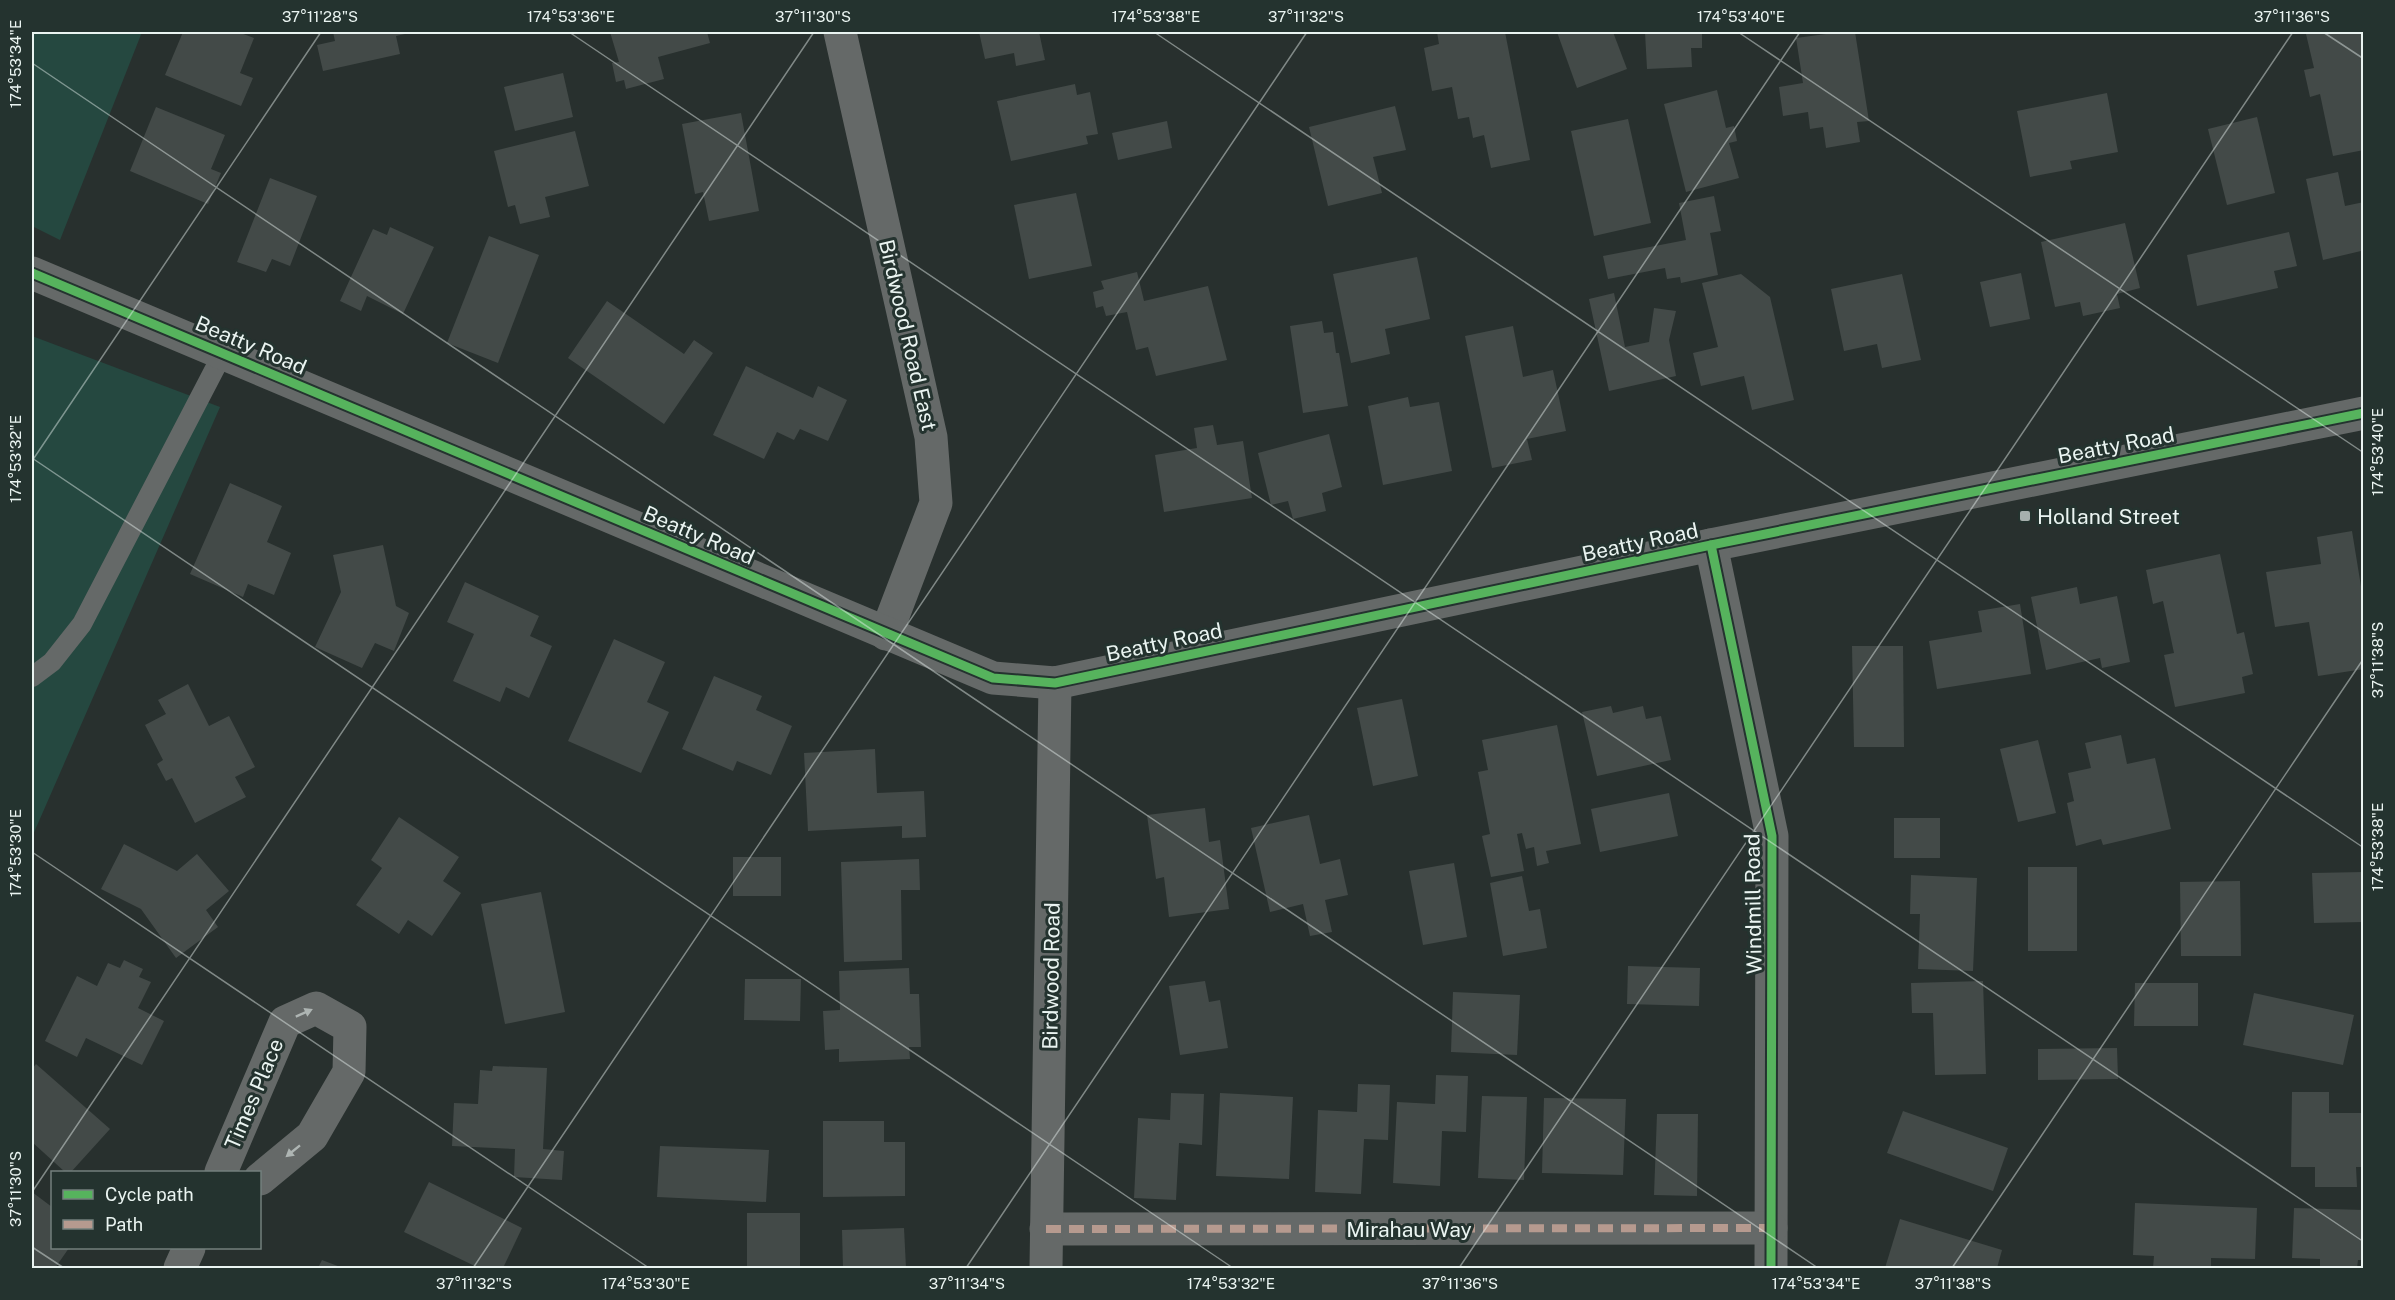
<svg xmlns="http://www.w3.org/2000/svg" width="2395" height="1300" font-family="'Public Sans',sans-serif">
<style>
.green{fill:#254840}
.building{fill:#434a48}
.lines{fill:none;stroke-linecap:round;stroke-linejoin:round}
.service{stroke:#656968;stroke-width:20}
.minor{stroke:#656968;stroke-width:33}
.quiet{stroke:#b69a8f;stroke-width:8;stroke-dasharray:15 8;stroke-linecap:butt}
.cycleway-casing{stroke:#24332f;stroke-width:13}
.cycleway{stroke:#56b35d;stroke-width:9}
.oneway{fill:#aeb5b3}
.ticks{fill:none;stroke:#eaf4f1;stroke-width:1.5;stroke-opacity:0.45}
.poi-dot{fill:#a6afad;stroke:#24332f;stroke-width:2}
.labels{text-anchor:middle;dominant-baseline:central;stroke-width:6;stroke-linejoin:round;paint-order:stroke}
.street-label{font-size:21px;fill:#eaf4f1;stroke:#24332f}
.poi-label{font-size:21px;fill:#eaf4f1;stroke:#24332f;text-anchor:start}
.neatline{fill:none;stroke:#eaf4f1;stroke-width:2}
.ticks-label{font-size:15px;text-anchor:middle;fill:#eaf4f1}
</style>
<rect width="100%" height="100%" fill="#28302e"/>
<g class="green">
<path d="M 32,32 L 142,32 L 60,240 L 32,226 Z"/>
<path d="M 32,336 L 220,407 L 32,837 Z"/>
</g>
<g class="building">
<path d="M 183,32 L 238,32 L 254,38 L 240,73 L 253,78 L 241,106 L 165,75 Z"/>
<path d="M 333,32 L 405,32 L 405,34 L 396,36 L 400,54 L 323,71 L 317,45 L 335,41 Z"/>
<path d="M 610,32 L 707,32 L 710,43 L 658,57 L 664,79 L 626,89 L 624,80 L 616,82 L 612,63 L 619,62 Z"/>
<path d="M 979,32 L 1039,32 L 1045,60 L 1016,66 L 1014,53 L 985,59 Z"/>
<path d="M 1437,32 L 1488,32 L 1489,34 L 1505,32 L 1530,160 L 1491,168 L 1484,135 L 1473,138 L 1469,117 L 1458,119 L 1452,87 L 1432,91 L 1424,48 L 1439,44 Z"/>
<path d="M 1557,32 L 1613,32 L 1627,69 L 1577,88 Z"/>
<path d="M 1645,32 L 1702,32 L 1702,48 L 1691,48 L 1692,67 L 1647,69 Z"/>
<path d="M 1841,32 L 1855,32 L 1869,121 L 1857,122 L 1860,142 L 1826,148 L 1823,127 L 1810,129 L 1808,112 L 1783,116 L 1779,87 L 1803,83 L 1796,38 Z"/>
<path d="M 2317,32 L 2361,32 L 2364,42 L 2364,150 L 2333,156 L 2320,94 L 2310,97 L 2304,70 L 2314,68 L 2306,34 Z"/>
<path d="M 563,73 L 573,117 L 515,131 L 504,87 Z"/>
<path d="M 1075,84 L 1077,95 L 1090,92 L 1098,134 L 1086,136 L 1088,144 L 1011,161 L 997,101 Z"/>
<path d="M 1717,90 L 1726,128 L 1734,126 L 1737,141 L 1729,143 L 1739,178 L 1686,192 L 1664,104 Z"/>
<path d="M 2107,93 L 2118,152 L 2070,161 L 2072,169 L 2030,177 L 2017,111 Z"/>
<path d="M 1395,106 L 1406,150 L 1373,157 L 1382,193 L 1328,206 L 1309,127 Z"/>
<path d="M 156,107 L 225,135 L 211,169 L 221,173 L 208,204 L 130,171 Z"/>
<path d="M 741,113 L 759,211 L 709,221 L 703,192 L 695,194 L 682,124 Z"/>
<path d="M 2257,117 L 2275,193 L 2227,205 L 2208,129 Z"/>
<path d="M 1628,119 L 1651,223 L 1594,236 L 1571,131 Z"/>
<path d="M 1167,121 L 1172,148 L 1118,160 L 1112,133 Z"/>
<path d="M 575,131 L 589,186 L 545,197 L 550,217 L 520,224 L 515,205 L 508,207 L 494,151 Z"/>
<path d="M 2338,172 L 2345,206 L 2364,202 L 2364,259 L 2361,251 L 2323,260 L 2306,179 Z"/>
<path d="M 270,178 L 317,196 L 290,266 L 272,259 L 266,272 L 237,262 Z"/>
<path d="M 1076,193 L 1092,266 L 1029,279 L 1014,205 Z"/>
<path d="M 1714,196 L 1721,231 L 1710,233 L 1718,275 L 1681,283 L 1680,277 L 1667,279 L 1665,268 L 1608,279 L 1603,256 L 1686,240 L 1679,203 Z"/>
<path d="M 2125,223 L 2140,288 L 2117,294 L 2120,308 L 2083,316 L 2080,302 L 2055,307 L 2041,242 Z"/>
<path d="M 390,227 L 434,247 L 403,314 L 367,296 L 361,311 L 340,301 L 373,229 L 387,235 Z"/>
<path d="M 2289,232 L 2297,266 L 2274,271 L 2278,288 L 2197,306 L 2187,255 Z"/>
<path d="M 489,236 L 539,255 L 498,363 L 447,343 Z"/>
<path d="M 1417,257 L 1430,319 L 1385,329 L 1390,354 L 1351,363 L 1333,274 Z"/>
<path d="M 1137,272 L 1144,301 L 1208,286 L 1227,360 L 1156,376 L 1148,347 L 1136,350 L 1127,312 L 1106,316 L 1103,306 L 1096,308 L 1093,292 L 1104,289 L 1101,281 Z"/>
<path d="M 2021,273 L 2030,319 L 1990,327 L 1980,282 Z"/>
<path d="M 1741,274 L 1770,297 L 1794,400 L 1752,410 L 1744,376 L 1701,386 L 1693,353 L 1718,347 L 1702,283 Z"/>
<path d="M 1902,274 L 1921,360 L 1882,368 L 1877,344 L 1844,351 L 1831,289 Z"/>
<path d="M 1614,293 L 1625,347 L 1649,342 L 1654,308 L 1676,311 L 1669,340 L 1676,376 L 1609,391 L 1589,299 Z"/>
<path d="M 607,301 L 684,354 L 694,340 L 713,353 L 664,424 L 568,358 Z"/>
<path d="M 1322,321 L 1324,333 L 1333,332 L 1336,353 L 1339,353 L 1348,406 L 1303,413 L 1290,326 Z"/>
<path d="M 1513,326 L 1523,377 L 1553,370 L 1566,431 L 1527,439 L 1532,460 L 1492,468 L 1465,336 Z"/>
<path d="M 746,366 L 813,398 L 818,386 L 847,400 L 828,441 L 800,429 L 794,440 L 777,432 L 764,459 L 713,435 Z"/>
<path d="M 1408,397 L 1410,407 L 1439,402 L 1452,471 L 1383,485 L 1368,406 Z"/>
<path d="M 1213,425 L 1217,445 L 1243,441 L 1252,498 L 1164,512 L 1155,455 L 1197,448 L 1194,428 Z"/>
<path d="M 1329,434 L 1342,487 L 1322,493 L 1326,511 L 1293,519 L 1288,501 L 1271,505 L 1258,453 Z"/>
<path d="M 230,483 L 282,506 L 267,542 L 291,553 L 274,595 L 248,584 L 243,597 L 190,574 Z"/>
<path d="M 2352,531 L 2364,605 L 2364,669 L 2318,676 L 2309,622 L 2275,627 L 2266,572 L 2321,564 L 2317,537 Z"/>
<path d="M 383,545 L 396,606 L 409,613 L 394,651 L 375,643 L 362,668 L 315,647 L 341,592 L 333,555 Z"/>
<path d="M 2220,554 L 2237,634 L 2244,632 L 2253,674 L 2242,677 L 2245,693 L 2175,707 L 2164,655 L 2174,653 L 2163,601 L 2153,604 L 2146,570 Z"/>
<path d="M 465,582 L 539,616 L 530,636 L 552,646 L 529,698 L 506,687 L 500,702 L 453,681 L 474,634 L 447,622 Z"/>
<path d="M 2077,587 L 2080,604 L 2117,596 L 2130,662 L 2102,668 L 2100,658 L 2046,670 L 2031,597 Z"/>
<path d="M 2020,604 L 2031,674 L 1937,689 L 1929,641 L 1982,632 L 1978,611 Z"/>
<path d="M 614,639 L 665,662 L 647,702 L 669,712 L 641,773 L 568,741 Z"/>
<path d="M 1852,646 L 1903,646 L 1904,747 L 1854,747 Z"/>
<path d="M 714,676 L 762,696 L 756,710 L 792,726 L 771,775 L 737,761 L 733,771 L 682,749 Z"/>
<path d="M 188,684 L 209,726 L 229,716 L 255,767 L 235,777 L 246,797 L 195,823 L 172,778 L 166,781 L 157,764 L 163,760 L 145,725 L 166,714 L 158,700 Z"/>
<path d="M 1402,699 L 1418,776 L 1373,786 L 1357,708 Z"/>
<path d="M 1611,706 L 1613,713 L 1643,706 L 1646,719 L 1661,716 L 1671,760 L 1597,776 L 1582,712 Z"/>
<path d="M 1557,725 L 1581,844 L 1546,851 L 1549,863 L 1537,866 L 1534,847 L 1526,849 L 1522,833 L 1517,834 L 1524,871 L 1491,877 L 1482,836 L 1490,834 L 1478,772 L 1488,770 L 1482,740 Z"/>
<path d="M 2121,735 L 2127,764 L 2155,758 L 2171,829 L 2103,845 L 2101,839 L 2076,846 L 2067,803 L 2074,801 L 2068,773 L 2091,768 L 2085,743 Z"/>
<path d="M 2038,740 L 2056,813 L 2018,822 L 2000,749 Z"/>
<path d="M 875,749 L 877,793 L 924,791 L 926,837 L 902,838 L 902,826 L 808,831 L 804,753 Z"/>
<path d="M 1669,793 L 1678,836 L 1600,852 L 1591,809 Z"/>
<path d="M 1205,808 L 1209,842 L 1220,840 L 1229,909 L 1169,917 L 1164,877 L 1156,879 L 1147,815 Z"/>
<path d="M 1309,815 L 1320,864 L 1340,859 L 1348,895 L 1325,900 L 1332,932 L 1310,936 L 1303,904 L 1270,912 L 1251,828 Z"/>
<path d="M 399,817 L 459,857 L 443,881 L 461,893 L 432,936 L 408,920 L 399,934 L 356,905 L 382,868 L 371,860 Z"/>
<rect x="1894" y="818" width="46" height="40"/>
<path d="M 124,844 L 177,871 L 197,854 L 229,891 L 206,910 L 218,927 L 176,958 L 141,909 L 101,889 Z"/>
<rect x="733" y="857" width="48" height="39"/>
<path d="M 919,859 L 920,890 L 901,890 L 902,960 L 844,962 L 841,862 Z"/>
<path d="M 1454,863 L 1467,937 L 1423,945 L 1409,871 Z"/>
<rect x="2028" y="867" width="49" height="84"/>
<path d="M 2364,872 L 2364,922 L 2314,923 L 2312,873 Z"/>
<path d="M 1911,875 L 1977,878 L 1973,971 L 1918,969 L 1920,914 L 1910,914 Z"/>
<path d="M 1522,876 L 1529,911 L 1540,909 L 1547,948 L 1503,956 L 1490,883 Z"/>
<path d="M 2240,881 L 2241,956 L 2181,956 L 2180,882 Z"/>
<path d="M 541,892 L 565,1012 L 505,1024 L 481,904 Z"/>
<path d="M 124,960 L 143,969 L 139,977 L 151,982 L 138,1008 L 164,1021 L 142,1065 L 86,1038 L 77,1057 L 45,1041 L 77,976 L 97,986 L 108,963 L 120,968 Z"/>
<path d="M 1628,966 L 1700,968 L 1699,1006 L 1627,1004 Z"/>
<path d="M 909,968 L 910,994 L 919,994 L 921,1047 L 909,1047 L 910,1059 L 839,1062 L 839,1049 L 825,1050 L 823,1011 L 840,1010 L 839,971 Z"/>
<path d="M 745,979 L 801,979 L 800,1021 L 744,1020 Z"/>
<path d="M 1205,981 L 1209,1002 L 1220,1000 L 1228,1048 L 1180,1055 L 1169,986 Z"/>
<path d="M 1983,981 L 1986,1074 L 1935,1075 L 1933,1013 L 1912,1013 L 1911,983 Z"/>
<path d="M 2135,983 L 2198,983 L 2198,1026 L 2134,1026 Z"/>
<path d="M 1453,992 L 1520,995 L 1517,1055 L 1451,1052 Z"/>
<path d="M 2254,993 L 2354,1015 L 2343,1065 L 2243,1045 Z"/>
<path d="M 2117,1048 L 2118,1079 L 2038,1080 L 2038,1049 Z"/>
<path d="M 36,1064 L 110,1129 L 71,1172 L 65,1172 L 32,1142 L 32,1069 Z"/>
<path d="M 493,1066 L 547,1068 L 543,1149 L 564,1151 L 562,1180 L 514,1177 L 515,1149 L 452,1146 L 454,1103 L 478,1104 L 480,1070 L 492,1071 Z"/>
<path d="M 1436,1075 L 1468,1076 L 1466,1132 L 1442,1131 L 1440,1186 L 1393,1183 L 1397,1102 L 1435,1104 Z"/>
<path d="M 1358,1084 L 1390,1085 L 1388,1140 L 1364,1139 L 1361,1194 L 1315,1192 L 1318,1110 L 1357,1112 Z"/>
<path d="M 2292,1092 L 2329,1092 L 2329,1113 L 2364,1113 L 2364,1167 L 2356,1167 L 2357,1187 L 2315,1187 L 2315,1167 L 2291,1167 Z"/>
<path d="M 1171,1093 L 1204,1094 L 1202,1145 L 1179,1143 L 1176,1200 L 1134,1198 L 1138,1118 L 1170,1120 Z"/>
<path d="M 1220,1093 L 1293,1097 L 1289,1179 L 1216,1176 Z"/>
<path d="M 1482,1096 L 1527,1097 L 1524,1180 L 1478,1178 Z"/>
<path d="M 1544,1098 L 1626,1099 L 1623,1175 L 1542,1173 Z"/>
<path d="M 1903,1111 L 2008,1148 L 1993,1191 L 1887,1153 Z"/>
<path d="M 1657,1114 L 1698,1114 L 1697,1196 L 1654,1195 Z"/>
<path d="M 823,1121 L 884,1121 L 884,1142 L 905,1142 L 905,1196 L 823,1197 Z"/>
<path d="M 660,1146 L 769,1150 L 766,1202 L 657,1197 Z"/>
<path d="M 429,1182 L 522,1228 L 503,1268 L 479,1268 L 404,1232 Z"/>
<path d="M 32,1192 L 52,1207 L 52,1248 L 69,1248 L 55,1268 L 32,1268 Z"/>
<path d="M 2135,1203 L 2257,1208 L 2255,1259 L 2211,1258 L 2211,1268 L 2153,1268 L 2154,1256 L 2133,1255 Z"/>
<path d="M 2294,1208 L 2364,1210 L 2364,1260 L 2358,1260 L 2357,1268 L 2320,1268 L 2320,1259 L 2292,1258 Z"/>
<path d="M 747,1213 L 800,1213 L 800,1268 L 747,1267 Z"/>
<path d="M 1900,1219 L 2002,1250 L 1997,1268 L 1885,1268 Z"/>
<path d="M 904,1228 L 906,1268 L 843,1268 L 842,1230 Z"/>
<path d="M 322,1260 L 343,1268 L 318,1268 Z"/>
</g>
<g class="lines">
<path class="service" d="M 32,677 L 52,662 L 82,624 L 223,353"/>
<g class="minor">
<path d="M 840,32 L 931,437 L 936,503 L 886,634"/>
<path d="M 32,273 L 993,678 L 1055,683 L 1711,545 L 2364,413"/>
<path d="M 1711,545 L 1772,836 L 1771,1268"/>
<path d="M 221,1172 L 285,1022 L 316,1008 L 350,1027 L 349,1072 L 312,1136 L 260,1179"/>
<path d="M 1046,1229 L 1771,1228"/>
<path d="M 180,1268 L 189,1248"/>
<path d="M 1046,1268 L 1055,683"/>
</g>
<path class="quiet" d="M 1046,1229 L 1771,1228"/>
<defs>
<g id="cycleway">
<path d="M 32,273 L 993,678 L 1055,683 L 1711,545 L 2364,413"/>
<path d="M 1711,545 L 1772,836 L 1771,1268"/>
</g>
</defs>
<use href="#cycleway" class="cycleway-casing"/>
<use href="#cycleway" class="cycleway"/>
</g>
<defs><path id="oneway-solid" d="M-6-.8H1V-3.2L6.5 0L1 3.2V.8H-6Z" transform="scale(1.5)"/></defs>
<g class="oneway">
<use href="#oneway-solid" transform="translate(304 1013) rotate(-24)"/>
<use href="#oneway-solid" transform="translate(293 1151) rotate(141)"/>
</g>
<path class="ticks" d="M 569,32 L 2364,1242M 1154,32 L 2364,848M 1738,32 L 2364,453M 2323,32 L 2364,59M 32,63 L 1818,1268M 32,458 L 1233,1268M 32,461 L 321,32M 32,852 L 649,1268M 32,1192 L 814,32M 32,1247 L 64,1268M 473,1268 L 1307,32M 966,1268 L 1800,32M 1459,1268 L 2293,32M 1952,1268 L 2364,658"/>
<rect class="poi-dot" x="2019" y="510" width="12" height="12" rx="3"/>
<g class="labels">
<g class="street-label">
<text transform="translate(908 335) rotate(77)">Birdwood Road East</text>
<text transform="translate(251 345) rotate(23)">Beatty Road</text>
<text transform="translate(2116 445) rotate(-11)">Beatty Road</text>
<text transform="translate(699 535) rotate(23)">Beatty Road</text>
<text transform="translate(1640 542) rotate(-12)">Beatty Road</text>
<text transform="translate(1164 642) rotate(-12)">Beatty Road</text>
<text transform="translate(1753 904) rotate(-91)">Windmill Road</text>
<text transform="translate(1051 976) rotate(-89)">Birdwood Road</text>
<text transform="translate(254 1094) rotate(-67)">Times Place</text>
<text x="1409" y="1229">Mirahau Way</text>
</g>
<g class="poi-label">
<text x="2037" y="516">Holland Street</text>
</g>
</g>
<rect width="2395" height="1300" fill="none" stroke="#24332f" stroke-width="66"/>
<rect x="51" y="1171" width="210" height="78" fill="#24332f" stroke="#73807d" stroke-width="1.5"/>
<rect x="63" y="1190" width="30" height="9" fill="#56b35d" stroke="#73807d" stroke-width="1.5"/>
<text x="105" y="1201" font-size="18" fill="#eaf4f1">Cycle path</text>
<rect x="63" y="1220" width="30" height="9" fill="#b69a8f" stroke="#73807d" stroke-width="1.5"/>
<text x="105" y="1231" font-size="18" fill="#eaf4f1">Path</text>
<rect x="33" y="33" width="2329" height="1234" class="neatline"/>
<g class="ticks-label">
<text x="320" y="22">37°11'28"S</text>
<text x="571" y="22">174°53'36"E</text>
<text x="813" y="22">37°11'30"S</text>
<text x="1156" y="22">174°53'38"E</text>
<text x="1306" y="22">37°11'32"S</text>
<text x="1741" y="22">174°53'40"E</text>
<text x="2292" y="22">37°11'36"S</text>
<text transform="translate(16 64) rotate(-90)" y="5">174°53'34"E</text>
<text transform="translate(2378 452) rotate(-90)" y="5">174°53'40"E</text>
<text transform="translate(16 459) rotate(-90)" y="5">174°53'32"E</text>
<text transform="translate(2378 660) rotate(-90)" y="5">37°11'38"S</text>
<text transform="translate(2378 847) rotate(-90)" y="5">174°53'38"E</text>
<text transform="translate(16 853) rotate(-90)" y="5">174°53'30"E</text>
<text transform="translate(16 1189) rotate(-90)" y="5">37°11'30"S</text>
<text x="474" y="1289">37°11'32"S</text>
<text x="646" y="1289">174°53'30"E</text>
<text x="967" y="1289">37°11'34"S</text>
<text x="1231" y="1289">174°53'32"E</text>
<text x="1460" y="1289">37°11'36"S</text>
<text x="1816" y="1289">174°53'34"E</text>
<text x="1953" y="1289">37°11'38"S</text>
</g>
</svg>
